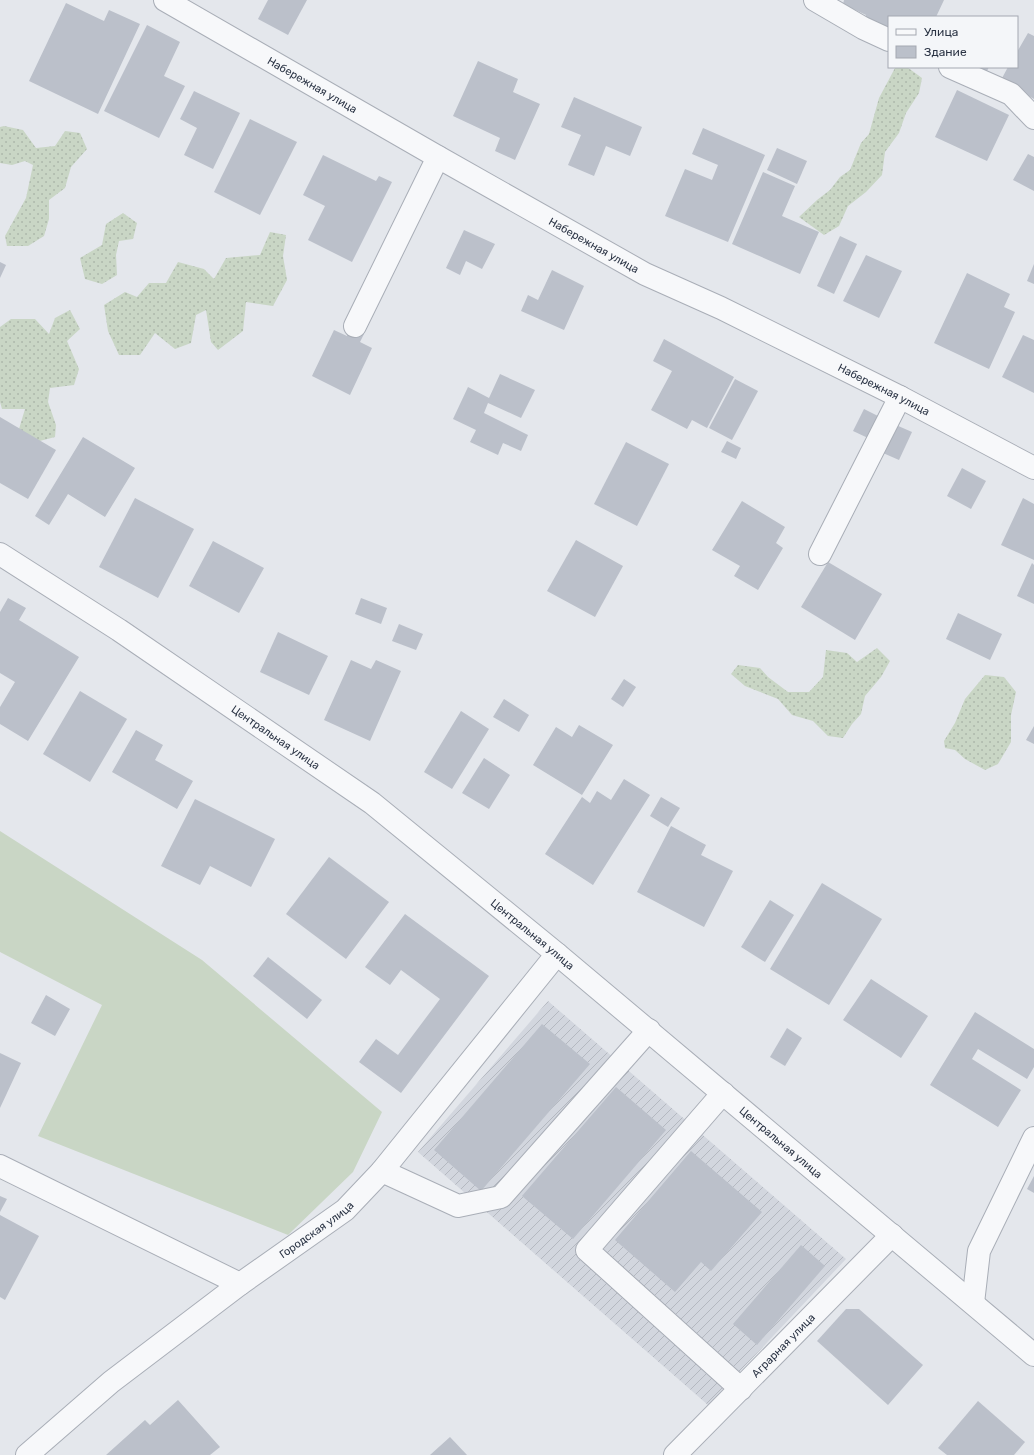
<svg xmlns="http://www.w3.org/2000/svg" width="1034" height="1455" font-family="Rubik,sans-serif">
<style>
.industrial{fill:url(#industrial-furrows)}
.grass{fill:url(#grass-dots)}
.garden{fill:#c9d6c5}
.building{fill:#bbc0ca}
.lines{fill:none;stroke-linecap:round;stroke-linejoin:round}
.minor-casing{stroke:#a9aeb7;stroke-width:24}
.minor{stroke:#f7f8fa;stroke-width:22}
.labels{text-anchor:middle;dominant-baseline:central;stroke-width:4;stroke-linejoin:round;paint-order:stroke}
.street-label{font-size:11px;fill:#2b3445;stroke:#f4f6f9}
</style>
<defs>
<pattern id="industrial-furrows" width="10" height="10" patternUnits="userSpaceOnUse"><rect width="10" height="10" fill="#d2d6de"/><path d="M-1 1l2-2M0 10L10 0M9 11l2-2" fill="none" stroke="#b4b8c0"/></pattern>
<pattern id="grass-dots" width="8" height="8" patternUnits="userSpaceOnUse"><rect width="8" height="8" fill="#c9d6c5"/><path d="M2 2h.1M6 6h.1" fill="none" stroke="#adb8ab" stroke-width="1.8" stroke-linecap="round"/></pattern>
</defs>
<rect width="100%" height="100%" fill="#e4e7ec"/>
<path class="industrial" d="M 548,1001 L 846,1259 L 708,1405 L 418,1152 Z"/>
<g class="grass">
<path d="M 898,67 L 907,67 L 922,78 L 919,93 L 906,113 L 899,133 L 885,152 L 882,175 L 866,192 L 848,206 L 839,226 L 824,235 L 799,217 L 817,200 L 830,190 L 840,177 L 850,170 L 861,143 L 869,134 L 879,98 L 895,68 Z"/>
<path d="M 4,126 L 23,130 L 36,148 L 55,146 L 65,131 L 80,133 L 87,149 L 71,167 L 65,188 L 49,200 L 49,219 L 44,236 L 28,246 L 7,246 L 5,236 L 26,198 L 33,165 L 25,161 L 12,165 L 0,163 L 0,127 Z"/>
<path d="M 123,213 L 137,223 L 133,239 L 119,241 L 116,255 L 117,275 L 102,284 L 85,279 L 80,258 L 102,245 L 106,224 Z"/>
<path d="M 270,232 L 286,235 L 283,256 L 287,280 L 273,306 L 246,302 L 243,331 L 218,350 L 211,342 L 206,310 L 196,315 L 191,343 L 175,349 L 155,333 L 140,355 L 119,355 L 108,331 L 104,305 L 125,292 L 137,297 L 149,283 L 166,283 L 178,262 L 204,269 L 214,279 L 226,258 L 260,255 Z"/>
<path d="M 70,310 L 80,329 L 67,341 L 79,369 L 74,385 L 50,388 L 48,402 L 56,425 L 55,437 L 32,443 L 19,429 L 25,409 L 2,409 L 0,402 L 0,327 L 11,319 L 35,319 L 49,334 L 55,318 Z"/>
<path d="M 877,648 L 890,661 L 881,677 L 865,696 L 861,714 L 852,724 L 843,738 L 828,736 L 813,721 L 792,715 L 778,699 L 745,686 L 731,674 L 738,665 L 760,668 L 768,677 L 788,692 L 809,692 L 823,677 L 826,650 L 847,653 L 857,662 Z"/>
<path d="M 985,675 L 1004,677 L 1016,692 L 1011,715 L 1011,742 L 998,764 L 985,770 L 965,759 L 955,750 L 945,748 L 944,741 L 955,723 L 965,699 Z"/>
</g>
<path class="garden" d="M 0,831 L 202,960 L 382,1112 L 353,1172 L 288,1235 L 38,1136 L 102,1005 L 0,952 Z"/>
<g class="building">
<path d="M 268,0 L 307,0 L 288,35 L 258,19 Z"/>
<path d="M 844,0 L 944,0 L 936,17 L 889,17 L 889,28 L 865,17 L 866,15 L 843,4 Z"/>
<path d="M 66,3 L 104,21 L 109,10 L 140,24 L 98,114 L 29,81 Z"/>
<path d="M 147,25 L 180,42 L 164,76 L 185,86 L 159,138 L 104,111 Z"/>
<path d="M 1028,33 L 1034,36 L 1034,99 L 1001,80 L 1008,67 L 1017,67 L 1017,52 Z"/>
<path d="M 478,61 L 518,79 L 513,92 L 540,104 L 515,160 L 495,151 L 500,138 L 453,116 Z"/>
<path d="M 972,67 L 989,67 L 986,73 Z"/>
<path d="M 957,90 L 1009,115 L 987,161 L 935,137 Z"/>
<path d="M 194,91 L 240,113 L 213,169 L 184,155 L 197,128 L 180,119 Z"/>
<path d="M 574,97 L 642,127 L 630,156 L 606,146 L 594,176 L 568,165 L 581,135 L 561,127 Z"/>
<path d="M 250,119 L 297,142 L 260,215 L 214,192 Z"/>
<path d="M 703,128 L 765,155 L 728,242 L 665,216 L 685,169 L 712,180 L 718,165 L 692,154 Z"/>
<path d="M 777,148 L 807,161 L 797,184 L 767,170 Z"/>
<path d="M 1028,154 L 1034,157 L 1034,191 L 1013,180 Z"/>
<path d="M 323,155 L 376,181 L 379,176 L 392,182 L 352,262 L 308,240 L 325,206 L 303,195 Z"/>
<path d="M 763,172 L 795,186 L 782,216 L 819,232 L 800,274 L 732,244 Z"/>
<path d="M 464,230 L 495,244 L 482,269 L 466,261 L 460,275 L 446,268 Z"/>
<path d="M 840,236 L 857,244 L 834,294 L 817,286 Z"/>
<path d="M 866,255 L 902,271 L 879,318 L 843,301 Z"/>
<path d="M 0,262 L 6,265 L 0,278 Z"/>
<path d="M 1034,264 L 1034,284 L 1027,281 Z"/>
<path d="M 552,270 L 584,286 L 564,330 L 521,311 L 528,295 L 538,300 Z"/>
<path d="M 967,273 L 1010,294 L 1004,307 L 1015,312 L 989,369 L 934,343 Z"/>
<path d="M 351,328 L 364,334 L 360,342 L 372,348 L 350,395 L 312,376 L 334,330 L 347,336 Z"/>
<path d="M 1023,335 L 1034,340 L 1034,393 L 1002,377 Z"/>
<path d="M 664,339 L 734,377 L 707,428 L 692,420 L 687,429 L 651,410 L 672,371 L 653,361 Z"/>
<path d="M 500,374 L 535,390 L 521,418 L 488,403 L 484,413 L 528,435 L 521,451 L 503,443 L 498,455 L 470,442 L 476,430 L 453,419 L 468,387 L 489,398 Z"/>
<path d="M 735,379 L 758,391 L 732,440 L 709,428 Z"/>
<path d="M 864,409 L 878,416 L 868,438 L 853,431 Z"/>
<path d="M 0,417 L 56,450 L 28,499 L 0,483 Z"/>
<path d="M 896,425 L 912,432 L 899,460 L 883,453 Z"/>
<path d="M 83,437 L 135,468 L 105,517 L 68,494 L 49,525 L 35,516 Z"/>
<path d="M 727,441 L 741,448 L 736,459 L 721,452 Z"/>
<path d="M 626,442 L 669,464 L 637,526 L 594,504 Z"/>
<path d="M 962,468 L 986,481 L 971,509 L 947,496 Z"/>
<path d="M 135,498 L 194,529 L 158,598 L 99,567 Z"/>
<path d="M 1023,498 L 1034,504 L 1034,560 L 1001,545 Z"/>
<path d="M 742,501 L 785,527 L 776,543 L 783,548 L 758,590 L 734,576 L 740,566 L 712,550 Z"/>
<path d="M 576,540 L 623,566 L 595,617 L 547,591 Z"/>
<path d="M 213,541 L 264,568 L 239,613 L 189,586 Z"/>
<path d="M 828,562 L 882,594 L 855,640 L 801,607 Z"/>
<path d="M 1032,563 L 1034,565 L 1034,604 L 1017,596 Z"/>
<path d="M 8,598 L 26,608 L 19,620 L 79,657 L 28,741 L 0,724 L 0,707 L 15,682 L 0,673 L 0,612 Z"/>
<path d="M 361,598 L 387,608 L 381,624 L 355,614 Z"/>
<path d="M 958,613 L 1002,634 L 990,660 L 946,639 Z"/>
<path d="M 399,624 L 423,634 L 416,650 L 392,641 Z"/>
<path d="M 278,632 L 328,656 L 309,695 L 260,672 Z"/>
<path d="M 351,660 L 371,669 L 376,660 L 401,671 L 370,741 L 324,720 Z"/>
<path d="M 624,679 L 636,687 L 623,707 L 611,699 Z"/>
<path d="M 80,691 L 127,719 L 90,782 L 43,754 Z"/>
<path d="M 504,699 L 529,715 L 519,732 L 493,717 Z"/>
<path d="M 461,711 L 489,729 L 452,789 L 424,772 Z"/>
<path d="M 579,725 L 613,745 L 582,795 L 533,765 L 556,727 L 572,737 Z"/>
<path d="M 1034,726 L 1034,744 L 1026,740 Z"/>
<path d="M 136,730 L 163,745 L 155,760 L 193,781 L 177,809 L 112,772 Z"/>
<path d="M 484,758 L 510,775 L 489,809 L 462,793 Z"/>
<path d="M 624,779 L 650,795 L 593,885 L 545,854 L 582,797 L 590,803 L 597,791 L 611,800 Z"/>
<path d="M 661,797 L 680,808 L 668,827 L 650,816 Z"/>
<path d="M 195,799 L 275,839 L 251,887 L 210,866 L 200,885 L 161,866 Z"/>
<path d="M 671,826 L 706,845 L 701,855 L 733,871 L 704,927 L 637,892 Z"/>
<path d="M 329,857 L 389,902 L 346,959 L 286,914 Z"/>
<path d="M 822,883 L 882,919 L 829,1005 L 770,969 Z"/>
<path d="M 770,900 L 794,915 L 765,962 L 741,947 Z"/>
<path d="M 405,914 L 489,976 L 401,1093 L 359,1062 L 376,1039 L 398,1055 L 440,999 L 401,970 L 390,985 L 365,967 Z"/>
<path d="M 268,957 L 322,1000 L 307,1019 L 253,976 Z"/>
<path d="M 871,979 L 928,1016 L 901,1058 L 843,1020 Z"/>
<path d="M 46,995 L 70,1009 L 55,1036 L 31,1023 Z"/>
<path d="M 975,1012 L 1034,1049 L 1034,1067 L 1027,1079 L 978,1049 L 972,1059 L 1021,1090 L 998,1127 L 930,1085 Z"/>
<path d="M 542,1024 L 590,1064 L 481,1191 L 434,1150 Z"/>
<path d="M 787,1028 L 802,1038 L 785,1066 L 770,1057 Z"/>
<path d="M 0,1053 L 21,1063 L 0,1108 Z"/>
<path d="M 616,1087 L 666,1130 L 573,1239 L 522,1196 Z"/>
<path d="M 691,1151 L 762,1212 L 711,1271 L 701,1262 L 675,1292 L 615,1240 Z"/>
<path d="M 1034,1176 L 1034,1193 L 1027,1189 Z"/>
<path d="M 0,1196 L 7,1199 L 0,1212 Z"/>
<path d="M 0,1215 L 39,1236 L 5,1300 L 0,1297 Z"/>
<path d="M 801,1245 L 825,1266 L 757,1345 L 733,1324 Z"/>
<path d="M 846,1309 L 859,1309 L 923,1365 L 888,1405 L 817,1341 Z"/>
<path d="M 178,1400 L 220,1447 L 210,1455 L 106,1455 L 145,1420 L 150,1425 Z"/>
<path d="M 978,1401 L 1025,1442 L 1014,1455 L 947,1455 L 938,1448 Z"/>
<path d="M 450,1437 L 467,1455 L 430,1455 Z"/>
</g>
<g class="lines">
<defs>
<g id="minor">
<path id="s1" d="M 165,0 L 438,157 L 645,274 L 721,308 L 900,397 L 1034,468"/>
<path d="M 815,0 L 863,28 L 889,40"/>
<path d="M 950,67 L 1011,94 L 1034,118"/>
<path d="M 355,326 L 438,157"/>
<path id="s2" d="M 0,554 L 119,630 L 372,803 L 557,954 L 1034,1355"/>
<path d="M 820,554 L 900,397"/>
<path d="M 723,1093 L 587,1250 L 741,1389"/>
<path d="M 0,1166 L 240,1284"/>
<path d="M 382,1171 L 458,1206 L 501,1197 L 649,1030"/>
<path d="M 973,1303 L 979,1251 L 1034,1138"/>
<path id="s3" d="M 27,1455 L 111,1382 L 240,1284 L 345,1210 L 382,1171 L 557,954"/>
<path id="s4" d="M 675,1455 L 892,1235"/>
</g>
</defs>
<use href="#minor" class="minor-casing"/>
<use href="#minor" class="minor"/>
</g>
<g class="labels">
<g class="street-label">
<text stroke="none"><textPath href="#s1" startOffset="170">Набережная улица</textPath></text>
<text stroke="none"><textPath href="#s1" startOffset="494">Набережная улица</textPath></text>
<text stroke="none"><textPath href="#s1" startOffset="818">Набережная улица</textPath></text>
<text stroke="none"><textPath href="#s2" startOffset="331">Центральная улица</textPath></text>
<text stroke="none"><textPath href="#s2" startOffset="655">Центральная улица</textPath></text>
<text stroke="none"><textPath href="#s2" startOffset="979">Центральная улица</textPath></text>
<text stroke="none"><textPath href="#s3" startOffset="367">Городская улица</textPath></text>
<text stroke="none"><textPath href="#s4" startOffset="154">Аграрная улица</textPath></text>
</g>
</g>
<rect x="888" y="16" width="130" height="52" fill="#f4f6f9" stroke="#a4a8b1"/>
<rect x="896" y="29" width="20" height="6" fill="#f7f8fa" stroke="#a4a8b1"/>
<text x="924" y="36" font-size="12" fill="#2b3445">Улица</text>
<rect x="896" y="46" width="20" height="12" fill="#bbc0ca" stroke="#a4a8b1"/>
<text x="924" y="56" font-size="12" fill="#2b3445">Здание</text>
</svg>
